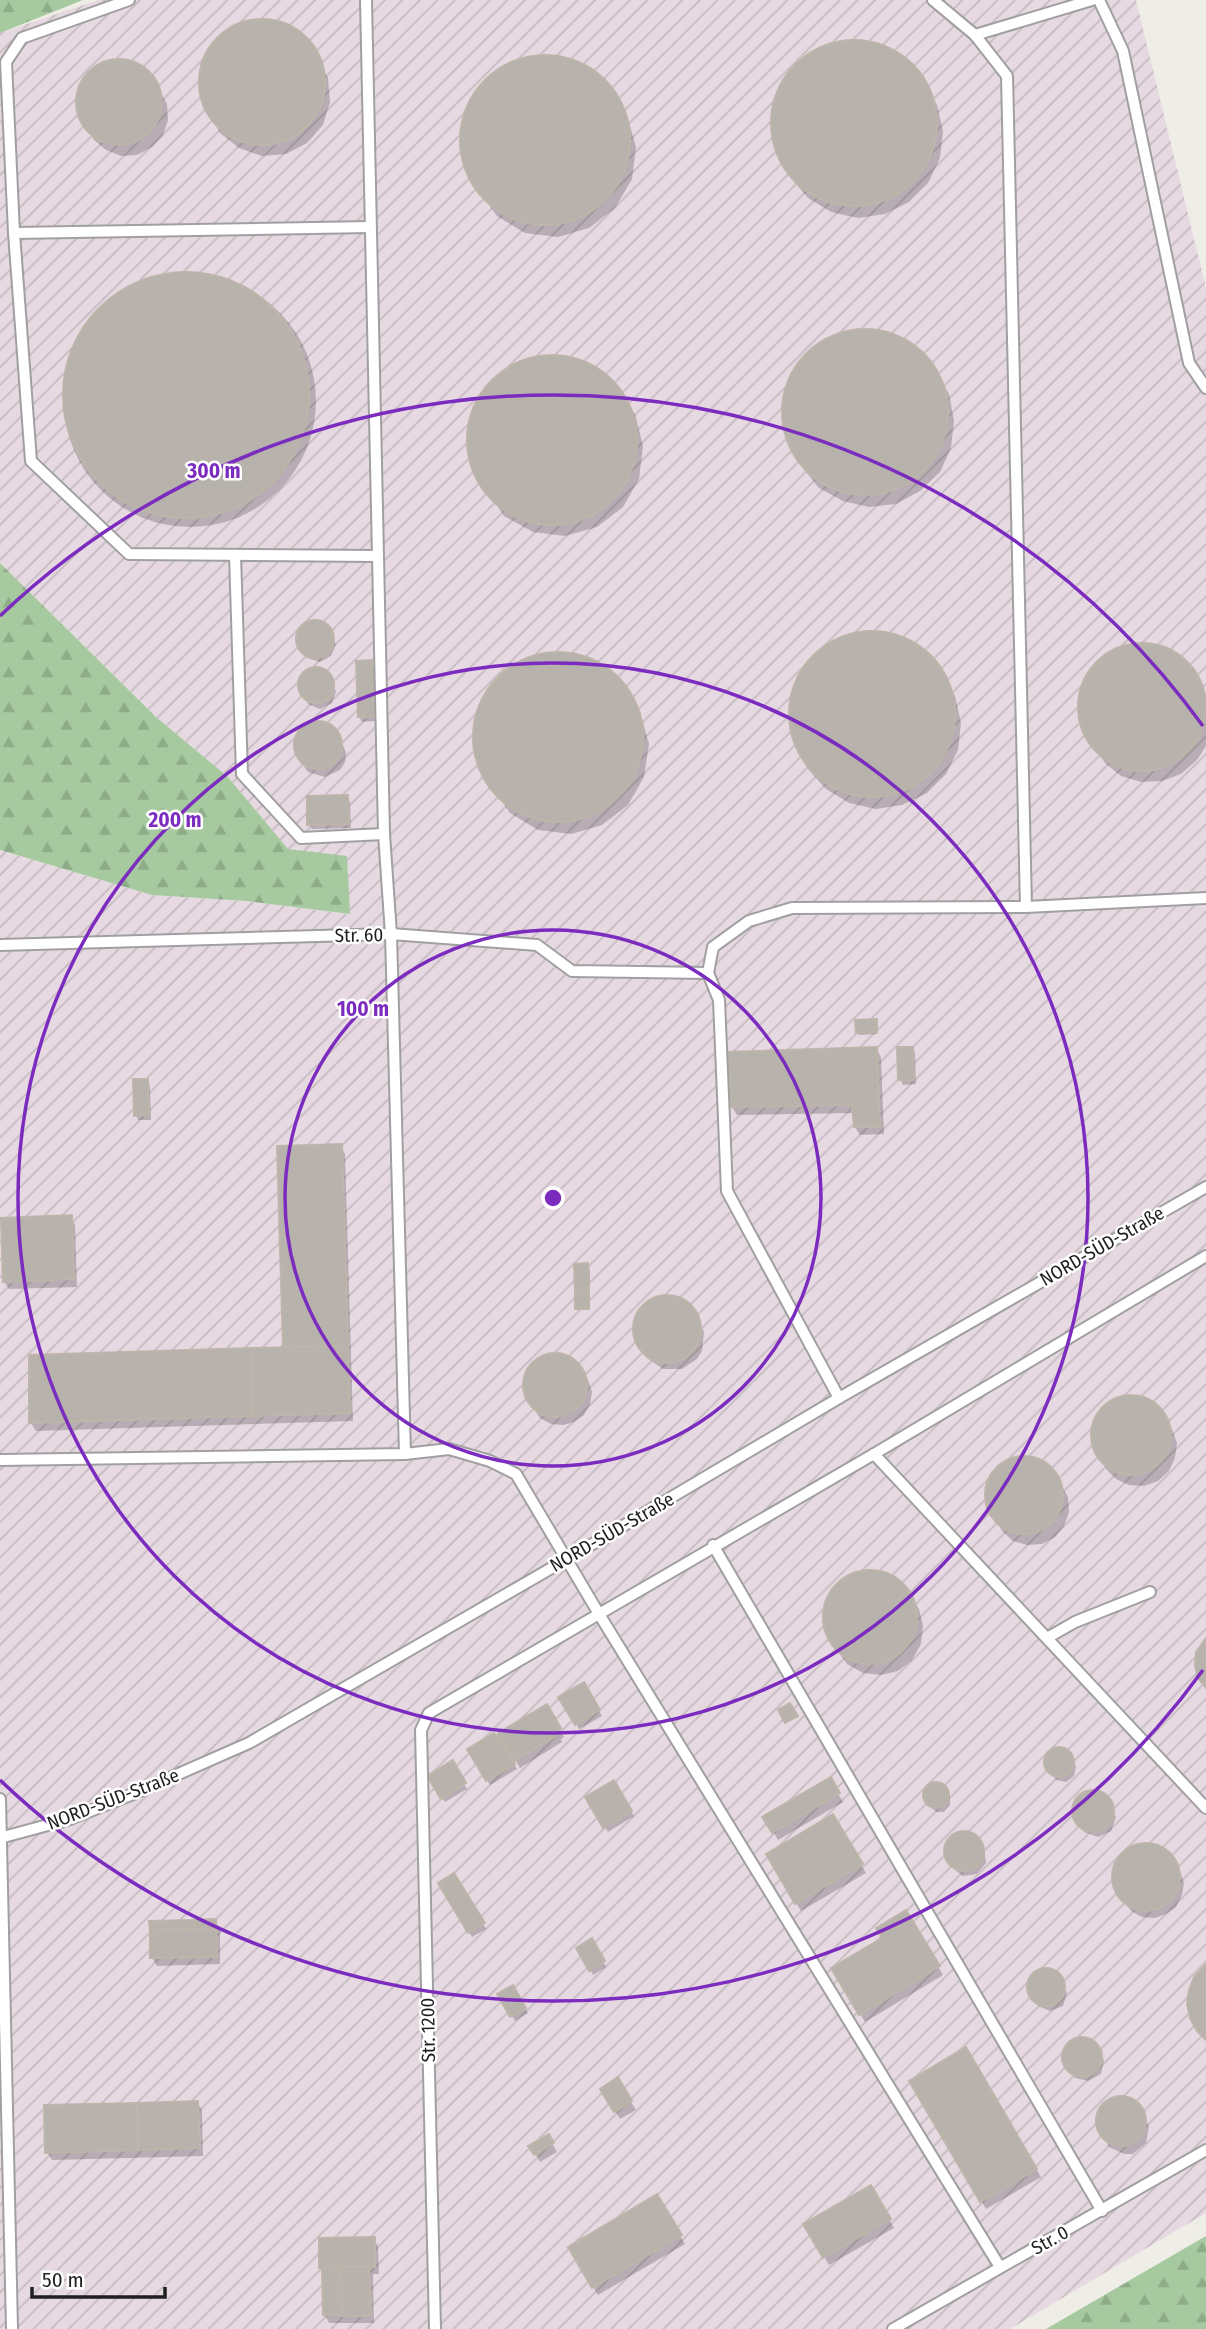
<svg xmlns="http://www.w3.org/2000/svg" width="1206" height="2329" font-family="'Fira Sans Condensed',sans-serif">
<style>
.industrial{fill:url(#industrial-furrows)}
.forest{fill:url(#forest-firs)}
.shadow{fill:#0003}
.building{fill:#b7b2ac;stroke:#beb5aa;stroke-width:2}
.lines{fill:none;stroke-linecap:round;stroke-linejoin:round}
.service-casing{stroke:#a0a0a0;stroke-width:14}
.service{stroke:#fff;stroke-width:10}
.ring{fill:none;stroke:#7b2cbf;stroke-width:3.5}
.labels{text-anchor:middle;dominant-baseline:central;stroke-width:5;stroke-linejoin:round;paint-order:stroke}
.street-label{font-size:19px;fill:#1f1f1f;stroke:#fff}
.centre{fill:#7b2cbf;stroke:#fff;stroke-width:3.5}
.ring-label{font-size:21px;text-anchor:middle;font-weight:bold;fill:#7b2cbf;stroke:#fff;stroke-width:5;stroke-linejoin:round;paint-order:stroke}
</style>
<defs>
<pattern id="industrial-furrows" width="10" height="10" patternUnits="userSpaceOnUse" patternTransform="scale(1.75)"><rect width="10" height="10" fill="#e7d9e2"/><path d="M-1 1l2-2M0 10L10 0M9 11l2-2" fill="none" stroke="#c6bac1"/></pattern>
<pattern id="forest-firs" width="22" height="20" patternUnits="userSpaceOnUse" patternTransform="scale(1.75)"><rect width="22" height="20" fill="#a6c99f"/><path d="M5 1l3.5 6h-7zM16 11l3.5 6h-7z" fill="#8eac88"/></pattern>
</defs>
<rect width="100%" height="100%" fill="#eeede6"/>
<path class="industrial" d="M 98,0 L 1136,0 L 1206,288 L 1206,2213 L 1010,2329 L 0,2329 L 0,850 L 152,895 L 247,901 L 349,914 L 347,857 L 288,849 L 227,776 L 156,717 L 0,563 L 0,33 Z"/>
<g class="forest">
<path d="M 0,0 L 83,0 L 0,33 Z"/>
<path d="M 0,563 L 156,717 L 227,776 L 288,849 L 347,856 L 350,914 L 247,901 L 152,895 L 0,850 Z"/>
<path d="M 1206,2236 L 1206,2329 L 1046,2329 Z"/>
</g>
<g class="shadow">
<path d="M 269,21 L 292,28 L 310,44 L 328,78 L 330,102 L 323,125 L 307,143 L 286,154 L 262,156 L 239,148 L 220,133 L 202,99 L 200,75 L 208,52 L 224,34 L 245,23 Z"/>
<path d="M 843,41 L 870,42 L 896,52 L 916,69 L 937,105 L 943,131 L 940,158 L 928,183 L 909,202 L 885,214 L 858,218 L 831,212 L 808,198 L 791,178 L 774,140 L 772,113 L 780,87 L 795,65 L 817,49 Z"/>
<path d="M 539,56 L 571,60 L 600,76 L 627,115 L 636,147 L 632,179 L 615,208 L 589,228 L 558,237 L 525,233 L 497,216 L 469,178 L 461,146 L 465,113 L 481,85 L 507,64 Z"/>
<path d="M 125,61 L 140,66 L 152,77 L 167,104 L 168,120 L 163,135 L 152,147 L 137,155 L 121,156 L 106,150 L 94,140 L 79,113 L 78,97 L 84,81 L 94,69 L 109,62 Z"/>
<circle cx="190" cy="401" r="126"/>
<path d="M 855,331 L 882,332 L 907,341 L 928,359 L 949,394 L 954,421 L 951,448 L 940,472 L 920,491 L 896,504 L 869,507 L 843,501 L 819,488 L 802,467 L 785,429 L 784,402 L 791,376 L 807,354 L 829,338 Z"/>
<path d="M 546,356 L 579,360 L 607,376 L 635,414 L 643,446 L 639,479 L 623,507 L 597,527 L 565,536 L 533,532 L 504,516 L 477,477 L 468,446 L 472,413 L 489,384 L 514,364 Z"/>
<path d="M 314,622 L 326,626 L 336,644 L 331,656 L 320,662 L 307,658 L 298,640 L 302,628 Z"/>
<path d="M 861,632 L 888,633 L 913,643 L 934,660 L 955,696 L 961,723 L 958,750 L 946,774 L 927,793 L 902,805 L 876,809 L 849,803 L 826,789 L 808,769 L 791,731 L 790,704 L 797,678 L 813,656 L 835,640 Z"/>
<path d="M 1140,644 L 1161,647 L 1179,656 L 1194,671 L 1206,694 L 1206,746 L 1197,760 L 1181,774 L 1162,781 L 1141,782 L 1121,776 L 1105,763 L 1086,734 L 1080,714 L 1081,693 L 1089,674 L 1102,659 L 1120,648 Z"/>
<path d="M 552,653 L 584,658 L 613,674 L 640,712 L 649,744 L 644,777 L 628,805 L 602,825 L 571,834 L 538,830 L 510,813 L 483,775 L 474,743 L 478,711 L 494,682 L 520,662 Z"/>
<path d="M 371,662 L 374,667 L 375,721 L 362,722 L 359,717 Z"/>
<path d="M 314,668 L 327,673 L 336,691 L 332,703 L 320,709 L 308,704 L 299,686 L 303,674 Z"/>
<path d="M 316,723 L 333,728 L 343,745 L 346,753 L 345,762 L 340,770 L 325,777 L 308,772 L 297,756 L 295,747 L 296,738 L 300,731 Z"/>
<path d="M 347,797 L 350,802 L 351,828 L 312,829 L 309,824 Z"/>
<path d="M 877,1023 L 877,1034 L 859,1035 L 857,1033 Z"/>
<path d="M 912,1048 L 915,1053 L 916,1084 L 903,1085 L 900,1079 Z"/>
<path d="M 876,1049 L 881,1057 L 884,1134 L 860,1135 L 855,1127 L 855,1113 L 737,1115 L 732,1107 Z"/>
<path d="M 147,1081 L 150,1086 L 151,1120 L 138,1120 L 136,1115 Z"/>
<path d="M 341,1146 L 345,1154 L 353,1421 L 36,1431 L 31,1423 L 285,1349 L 279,1148 Z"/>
<path d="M 71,1217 L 75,1225 L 77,1287 L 9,1289 L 4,1281 Z"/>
<path d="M 587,1265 L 590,1270 L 589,1310 L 578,1310 Z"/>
<path d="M 663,1297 L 681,1300 L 695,1314 L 704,1332 L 702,1351 L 697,1359 L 682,1369 L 663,1369 L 647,1358 L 635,1331 L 640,1312 L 654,1300 Z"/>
<path d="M 553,1354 L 565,1355 L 575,1361 L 588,1380 L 592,1392 L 590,1404 L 584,1415 L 574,1422 L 563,1425 L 551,1424 L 540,1418 L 527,1399 L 524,1387 L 526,1375 L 532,1364 L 541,1357 Z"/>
<path d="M 1124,1398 L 1140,1398 L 1155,1405 L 1172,1429 L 1177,1443 L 1175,1458 L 1169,1471 L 1158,1481 L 1144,1486 L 1129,1485 L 1116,1479 L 1106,1469 L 1094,1444 L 1094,1430 L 1098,1416 L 1109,1404 Z"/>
<path d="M 1028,1458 L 1042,1462 L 1054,1472 L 1068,1497 L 1069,1512 L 1064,1526 L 1055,1537 L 1042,1544 L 1027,1545 L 1013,1541 L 1002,1531 L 988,1506 L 987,1491 L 991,1477 L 1000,1466 L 1014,1459 Z"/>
<path d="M 867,1571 L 885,1573 L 901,1582 L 919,1609 L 923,1626 L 921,1644 L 912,1660 L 898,1671 L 881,1675 L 863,1673 L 847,1664 L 829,1638 L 825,1620 L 827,1602 L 836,1587 L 850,1576 Z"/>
<path d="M 583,1684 L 602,1716 L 579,1729 L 561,1698 Z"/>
<path d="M 546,1706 L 564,1737 L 561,1739 L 562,1742 L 520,1768 L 500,1734 Z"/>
<path d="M 498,1737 L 517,1769 L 490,1785 L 469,1750 Z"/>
<path d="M 1057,1750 L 1066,1751 L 1076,1766 L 1074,1776 L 1066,1782 L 1056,1780 L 1047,1765 L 1048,1755 Z"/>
<path d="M 452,1763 L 467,1789 L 445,1802 L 429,1776 Z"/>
<path d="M 830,1780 L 843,1802 L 778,1840 L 765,1817 Z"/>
<path d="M 614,1782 L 634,1816 L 608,1832 L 588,1798 Z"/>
<path d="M 939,1784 L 950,1796 L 950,1805 L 944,1812 L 936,1812 L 925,1801 L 925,1791 L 931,1785 Z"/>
<path d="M 1092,1792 L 1106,1797 L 1116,1817 L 1111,1831 L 1098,1837 L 1084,1832 L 1074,1812 L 1079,1798 Z"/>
<path d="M 832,1816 L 866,1873 L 801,1911 L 768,1854 Z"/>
<path d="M 969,1833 L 984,1848 L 986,1863 L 977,1874 L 963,1876 L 951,1867 L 948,1861 L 946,1846 L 955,1835 Z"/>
<path d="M 1143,1844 L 1156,1846 L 1167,1852 L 1180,1871 L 1184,1883 L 1182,1895 L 1176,1907 L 1166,1914 L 1155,1918 L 1142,1917 L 1131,1911 L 1118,1892 L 1114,1880 L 1115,1867 L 1121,1856 L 1131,1848 Z"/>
<path d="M 454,1875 L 486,1929 L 472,1937 L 441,1883 Z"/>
<path d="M 906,1912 L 943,1975 L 865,2022 L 834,1969 L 884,1938 Z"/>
<path d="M 215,1921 L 220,1929 L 220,1964 L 157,1966 L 152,1958 L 151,1922 Z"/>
<path d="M 591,1941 L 606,1967 L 593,1975 L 578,1949 Z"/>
<path d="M 1045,1970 L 1058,1974 L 1067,1993 L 1063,2006 L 1050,2011 L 1038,2006 L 1028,1988 L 1033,1975 Z"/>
<path d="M 512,1987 L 528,2013 L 515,2021 L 499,1995 Z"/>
<path d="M 1080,2038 L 1093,2042 L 1104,2060 L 1101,2074 L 1088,2081 L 1075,2078 L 1064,2059 L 1067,2045 Z"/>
<path d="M 966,2050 L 1041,2177 L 986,2209 L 912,2081 Z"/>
<path d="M 618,2080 L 636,2110 L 620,2119 L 602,2089 Z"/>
<path d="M 1118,2098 L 1135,2103 L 1149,2126 L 1146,2143 L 1133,2154 L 1124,2154 L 1109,2147 L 1097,2122 L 1103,2106 Z"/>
<path d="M 197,2102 L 202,2110 L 203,2156 L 52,2160 L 47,2152 Z"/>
<path d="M 548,2136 L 557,2152 L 540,2162 L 531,2146 Z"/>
<path d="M 870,2187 L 894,2228 L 829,2265 L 805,2224 Z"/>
<path d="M 656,2196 L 685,2244 L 598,2295 L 570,2248 Z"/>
<path d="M 374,2238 L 378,2247 L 379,2274 L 373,2274 L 374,2323 L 329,2323 L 325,2315 L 324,2272 L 321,2267 Z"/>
</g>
<g class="building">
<circle cx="262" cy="82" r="63"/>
<circle cx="854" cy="123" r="83"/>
<circle cx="545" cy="140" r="85"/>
<circle cx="119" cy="102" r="43"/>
<circle cx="186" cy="395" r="123"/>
<circle cx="865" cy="412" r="83"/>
<circle cx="552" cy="440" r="85"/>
<circle cx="315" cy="639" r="19"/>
<circle cx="872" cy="714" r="83"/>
<circle cx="1142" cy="707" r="64"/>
<circle cx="558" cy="737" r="85"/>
<path d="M 372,660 L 374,717 L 358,717 L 356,661 Z"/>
<circle cx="316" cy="685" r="18"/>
<circle cx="318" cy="745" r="24"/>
<path d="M 348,795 L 349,824 L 307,825 L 307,796 Z"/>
<path d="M 877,1019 L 877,1032 L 856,1033 L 855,1020 Z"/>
<path d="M 877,1047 L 880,1127 L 854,1127 L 852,1105 L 731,1107 L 728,1052 Z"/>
<path d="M 897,1047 L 913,1047 L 914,1080 L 898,1080 Z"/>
<path d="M 133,1079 L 148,1079 L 149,1115 L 134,1116 Z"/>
<path d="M 342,1144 L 348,1346 L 283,1347 L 277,1146 Z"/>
<path d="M 72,1215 L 74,1279 L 3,1282 L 1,1218 Z"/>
<path d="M 588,1263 L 589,1290 L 575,1290 L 574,1264 Z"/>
<rect x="575" y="1290" width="14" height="19"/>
<circle cx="667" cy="1329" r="34"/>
<path d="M 348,1346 L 350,1413 L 253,1416 L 251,1348 Z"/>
<path d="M 251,1348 L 253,1416 L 29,1423 L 29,1355 Z"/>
<circle cx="555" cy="1385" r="32"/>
<circle cx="1131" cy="1435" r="40"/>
<circle cx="1024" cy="1495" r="39"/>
<circle cx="870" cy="1617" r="47"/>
<path d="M 1206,1638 L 1206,1688 L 1198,1678 L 1195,1665 L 1196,1652 Z"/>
<path d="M 584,1682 L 600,1710 L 575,1725 L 558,1697 Z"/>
<path d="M 790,1703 L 798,1716 L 785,1723 L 778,1710 Z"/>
<path d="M 547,1704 L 561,1728 L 558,1731 L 559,1734 L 514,1761 L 498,1733 Z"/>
<path d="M 494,1733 L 496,1736 L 498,1735 L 515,1764 L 486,1781 L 467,1749 Z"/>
<circle cx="1059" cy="1762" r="15"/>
<path d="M 453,1760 L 466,1783 L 441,1799 L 427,1776 Z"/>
<path d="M 831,1777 L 840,1793 L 772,1833 L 762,1817 Z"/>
<path d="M 614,1780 L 632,1811 L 603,1828 L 585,1797 Z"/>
<circle cx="936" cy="1795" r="13"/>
<circle cx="1093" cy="1811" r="21"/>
<path d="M 833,1814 L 863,1864 L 795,1904 L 766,1854 Z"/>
<circle cx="964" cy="1851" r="20"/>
<circle cx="1146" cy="1877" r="34"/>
<path d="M 454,1873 L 485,1923 L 468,1933 L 438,1883 Z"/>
<path d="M 906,1910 L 940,1966 L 859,2015 L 831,1968 L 882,1938 L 876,1928 Z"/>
<path d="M 216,1919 L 216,1929 L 195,1930 L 194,1920 Z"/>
<path d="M 194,1920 L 195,1929 L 150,1930 L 149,1921 Z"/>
<path d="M 216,1929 L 217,1957 L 150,1958 L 150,1930 Z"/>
<path d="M 592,1938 L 605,1961 L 589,1971 L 576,1948 Z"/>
<path d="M 1206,1964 L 1206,2040 L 1197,2031 L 1190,2018 L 1187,2004 L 1189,1990 L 1194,1977 Z"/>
<circle cx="1046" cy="1987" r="19"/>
<path d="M 513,1985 L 526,2008 L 510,2017 L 497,1994 Z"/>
<circle cx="1082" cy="2057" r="20"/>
<path d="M 966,2047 L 1037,2169 L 980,2202 L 909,2081 Z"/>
<path d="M 618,2077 L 632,2101 L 614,2112 L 600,2089 Z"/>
<circle cx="1121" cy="2121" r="25"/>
<path d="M 198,2101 L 200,2148 L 138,2150 L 137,2103 Z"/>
<path d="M 137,2103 L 138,2150 L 45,2153 L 44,2105 Z"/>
<path d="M 549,2134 L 554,2143 L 534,2155 L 528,2146 Z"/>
<path d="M 871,2185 L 891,2219 L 823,2258 L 803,2224 Z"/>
<path d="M 657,2194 L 682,2235 L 592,2288 L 568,2247 Z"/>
<path d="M 375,2237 L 375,2267 L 319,2268 L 319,2238 Z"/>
<path d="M 341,2267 L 342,2315 L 323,2315 L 322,2268 Z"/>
<path d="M 341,2267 L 369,2267 L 371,2316 L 342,2316 Z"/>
</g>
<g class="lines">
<defs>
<g id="service">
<path d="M 129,0 L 22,38 L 6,62 L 14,233 L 31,461 L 129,554 L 378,556"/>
<path d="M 366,0 L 384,834 L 391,934 L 405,1454"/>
<path d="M 933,0 L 975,35 L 1007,76 L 1026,907"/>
<path d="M 1099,0 L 1123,51 L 1189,363 L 1206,388"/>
<path d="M 975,35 L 1092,0"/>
<path d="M 14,233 L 370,227"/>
<path d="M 235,555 L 242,774 L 301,838 L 384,834"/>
<path d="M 0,945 L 391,934 L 537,945 L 572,971 L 708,973"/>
<path d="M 839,1398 L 727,1191 L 719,1000 L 708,973 L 713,947 L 749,921 L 792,908 L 1026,907 L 1206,898"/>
<path d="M 874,1454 L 1206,1808"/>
<path d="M 0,1460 L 405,1454 L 449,1449 L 490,1461 L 516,1474 L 599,1614 L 1000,2267"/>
<path d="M 713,1545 L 1102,2211"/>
<path d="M 1047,1638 L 1075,1622 L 1150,1592"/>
<path d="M 0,1799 L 12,2329"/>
<path d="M 0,1838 L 70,1819 L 133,1794 L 249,1743 L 574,1555 L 839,1398 L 1206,1187"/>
<path d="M 435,2329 L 421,1730 L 429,1713 L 874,1454 L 1206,1256"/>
<path d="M 893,2329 L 1206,2150"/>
</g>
</defs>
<use href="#service" class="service-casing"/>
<use href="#service" class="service"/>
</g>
<g class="ring">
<circle cx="553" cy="1198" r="268"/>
<circle cx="553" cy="1198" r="535"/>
<path d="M1203 1670A803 803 0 0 1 0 1780M0 616A803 803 0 0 1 1203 726"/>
</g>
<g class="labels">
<g class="street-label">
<text transform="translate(359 935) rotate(-1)">Str. 60</text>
<text transform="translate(1102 1246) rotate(-30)">NORD-SÜD-Straße</text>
<text transform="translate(612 1532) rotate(-30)">NORD-SÜD-Straße</text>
<text transform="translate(113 1799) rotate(-21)">NORD-SÜD-Straße</text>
<text transform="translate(428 2030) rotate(-91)">Str. 1200</text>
<text transform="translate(1050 2240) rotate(-29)">Str. 0</text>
</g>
</g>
<circle cx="553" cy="1198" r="10" class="centre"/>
<g class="ring-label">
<text x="214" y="478">300 m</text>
<text x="175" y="827">200 m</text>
<text x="363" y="1016">100 m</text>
</g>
<path d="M32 2287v10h133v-10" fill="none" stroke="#1f1f1f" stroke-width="3.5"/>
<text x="42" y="2287" font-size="21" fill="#1f1f1f" stroke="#ffffff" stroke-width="5" paint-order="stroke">50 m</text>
</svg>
